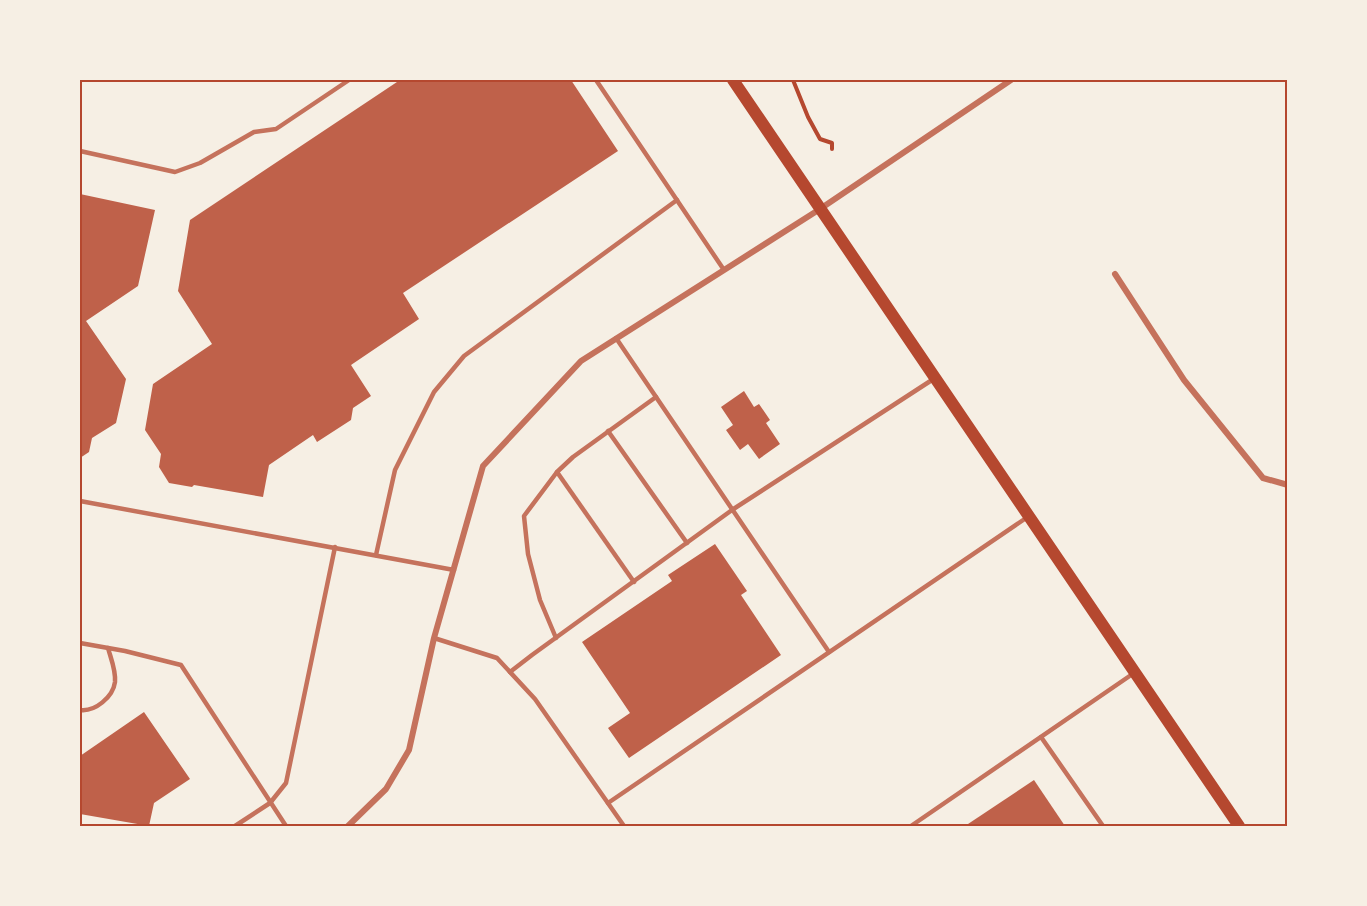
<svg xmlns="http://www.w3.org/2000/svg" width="1367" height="906" font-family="'Varela Round',sans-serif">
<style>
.building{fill:#bf614a}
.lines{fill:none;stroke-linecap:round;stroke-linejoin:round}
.path{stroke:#b5482f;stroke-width:4}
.service{stroke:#c5725c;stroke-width:4.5}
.minor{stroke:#c5725c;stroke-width:6}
.secondary{stroke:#b5482f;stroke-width:12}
.neatline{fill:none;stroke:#b5482f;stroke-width:2}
</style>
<rect width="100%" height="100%" fill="#f6efe4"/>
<g class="building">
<path d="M 400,80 L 571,80 L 618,151 L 403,293 L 419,319 L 351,365 L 371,396 L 353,408 L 351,420 L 317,442 L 313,435 L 269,465 L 263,497 L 194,485 L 192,487 L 169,483 L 159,467 L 161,454 L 145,430 L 153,384 L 212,344 L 178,291 L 190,220 Z"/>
<path d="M 80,194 L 155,210 L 138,286 L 86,321 L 126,379 L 116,423 L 92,438 L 89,452 L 80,458 Z"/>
<path d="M 744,391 L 754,407 L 759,404 L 770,420 L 766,423 L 780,444 L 759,459 L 748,444 L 740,450 L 726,430 L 733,425 L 721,407 Z"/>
<path d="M 715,544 L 747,591 L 741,595 L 781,655 L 629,758 L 608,728 L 630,713 L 582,642 L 672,581 L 668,575 Z"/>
<path d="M 144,712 L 190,779 L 154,803 L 149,826 L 80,814 L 80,756 Z"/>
<path d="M 1034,780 L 1065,826 L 965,826 Z"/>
</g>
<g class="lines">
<path class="path" d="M 793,80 L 808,117 L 820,139 L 832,143 L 832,149"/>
<g class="service">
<path d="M 596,80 L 724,270"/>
<path d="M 80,151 L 175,172 L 200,163 L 254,132 L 276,129 L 349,80"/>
<path d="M 616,338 L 829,652"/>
<path d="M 608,431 L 687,543"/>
<path d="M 557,472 L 634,582"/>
<path d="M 80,501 L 454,570"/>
<path d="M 376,555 L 395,470 L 434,392 L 464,356 L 677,200"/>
<path d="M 434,638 L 497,658 L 535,699 L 624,826"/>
<path d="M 556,638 L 540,600 L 528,554 L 524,516 L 557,472 L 573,457 L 656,397"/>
<path d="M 80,643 L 125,651 L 181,665 L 286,826"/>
<path d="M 510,672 L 532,655 L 732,510 L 935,378"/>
<path d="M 80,710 C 95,712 113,697 115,682 C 116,670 111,659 108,648"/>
<path d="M 1041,737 L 1103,826"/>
<path d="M 608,803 L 1029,516"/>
<path d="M 235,826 L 270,803 L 286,783 L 335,547"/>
<path d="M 911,826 L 1134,673"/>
</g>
<g class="minor">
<path d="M 1115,274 L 1184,380 L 1263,478 L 1288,485"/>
<path d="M 348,826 L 386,789 L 409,750 L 434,638 L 483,466 L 581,361 L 820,209 L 1011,80"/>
</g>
<path class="secondary" d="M 733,80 L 1239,826"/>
</g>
<rect width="1367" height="906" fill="none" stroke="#f6efe4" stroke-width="162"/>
<rect x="81" y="81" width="1205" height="744" class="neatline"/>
</svg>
